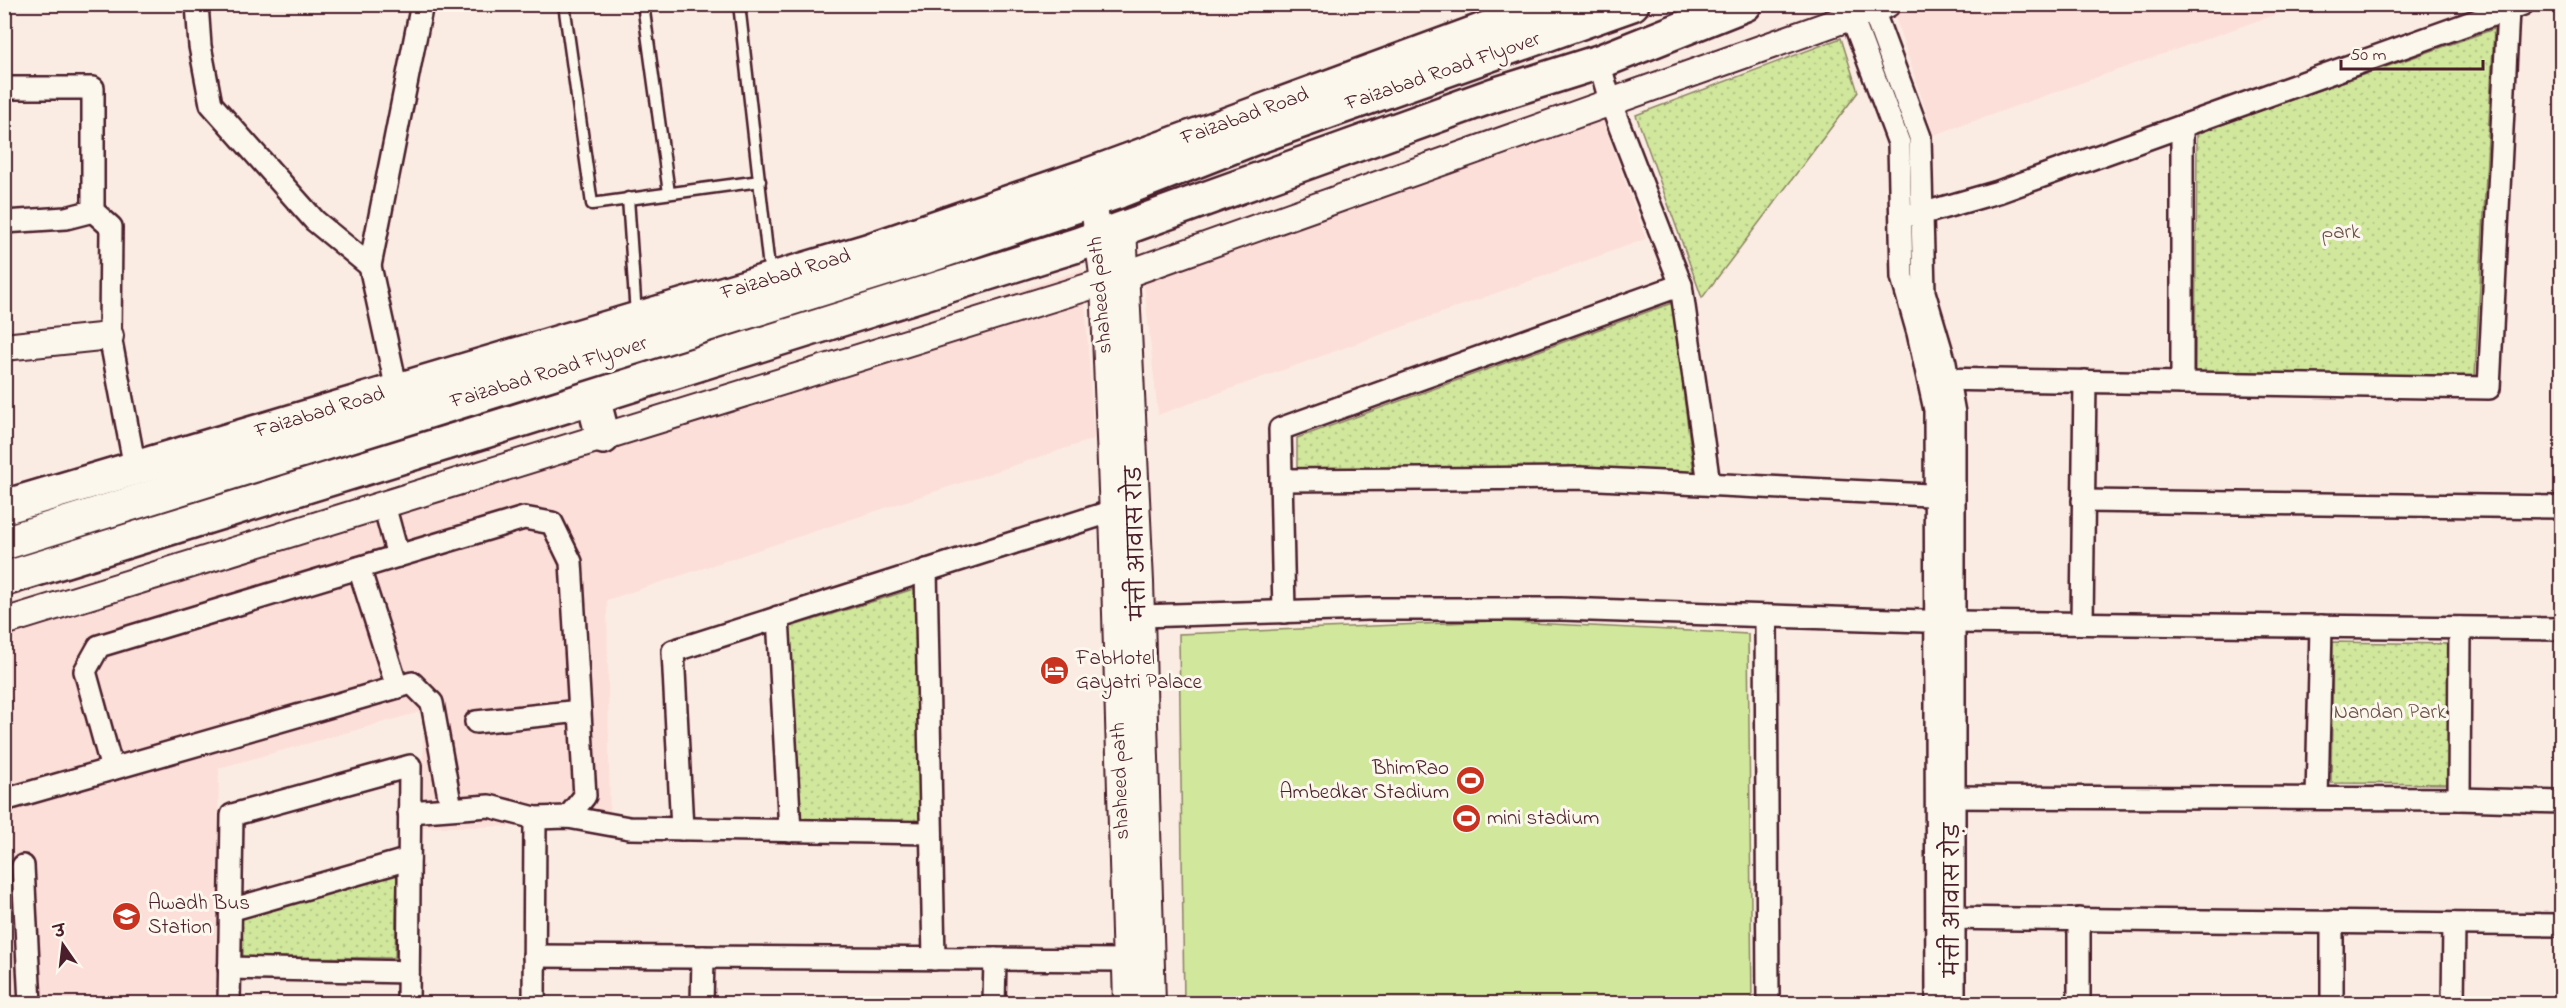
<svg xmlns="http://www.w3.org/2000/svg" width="2566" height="1008" font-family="'Indie Flower','Playpen Sans Deva',sans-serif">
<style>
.built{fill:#fcdfd8}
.grass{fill:#d0e79c;stroke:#8d8364;stroke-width:1.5}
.park{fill:url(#park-dots);stroke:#8d8364;stroke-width:1.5}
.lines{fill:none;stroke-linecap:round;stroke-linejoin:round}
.service-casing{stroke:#4a1f2b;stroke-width:15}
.minor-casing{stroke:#4a1f2b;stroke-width:26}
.tertiary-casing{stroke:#4a1f2b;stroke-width:30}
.trunk-casing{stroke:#4a1f2b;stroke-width:38}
.service{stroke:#fbf7ec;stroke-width:10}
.minor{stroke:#fbf7ec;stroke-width:21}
.tertiary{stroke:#fbf7ec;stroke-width:26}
.trunk{stroke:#fbf7ec;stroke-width:33}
.labels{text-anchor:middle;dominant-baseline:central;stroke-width:6;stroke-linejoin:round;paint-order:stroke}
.street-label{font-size:21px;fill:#4a1f2b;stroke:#fbf7ec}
.park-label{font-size:21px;fill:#6c5147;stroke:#fbf7ec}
.poi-label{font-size:21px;fill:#4a1f2b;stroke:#fbf7ec;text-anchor:start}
</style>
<defs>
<pattern id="park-dots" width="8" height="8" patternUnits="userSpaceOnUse" patternTransform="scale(1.5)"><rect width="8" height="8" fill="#d0e79c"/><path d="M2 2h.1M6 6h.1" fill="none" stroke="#b4c687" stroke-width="1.8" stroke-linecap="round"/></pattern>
</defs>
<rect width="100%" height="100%" fill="#fbece3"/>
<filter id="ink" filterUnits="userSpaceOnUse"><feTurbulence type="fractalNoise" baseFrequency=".0167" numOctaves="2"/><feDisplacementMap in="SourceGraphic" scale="12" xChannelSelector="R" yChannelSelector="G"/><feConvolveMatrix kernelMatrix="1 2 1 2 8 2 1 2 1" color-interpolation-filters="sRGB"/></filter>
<g filter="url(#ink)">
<g class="built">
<path d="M 1910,4 L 2302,5 L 1934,135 L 1893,11 Z"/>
<path d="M 1602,118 L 1646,239 L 1158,415 L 1143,275 Z"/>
<path d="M 1083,269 L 1094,439 L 607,600 L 610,826 L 421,827 L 424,711 L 219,768 L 216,1003 L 5,1004 L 5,605 L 582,437 Z"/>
</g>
<path class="grass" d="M 1495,621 L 1748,634 L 1752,1003 L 1184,1003 L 1179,634 Z"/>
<g class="park">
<path d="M 2494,29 L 2475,377 L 2195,373 L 2197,133 Z"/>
<path d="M 1841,38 L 1858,92 L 1702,298 L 1636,115 Z"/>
<path d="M 1672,303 L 1694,474 L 1297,468 L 1297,438 Z"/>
<path d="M 917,588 L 920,821 L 799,819 L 790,627 Z"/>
<path d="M 2333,642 L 2450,644 L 2447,784 L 2331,783 Z"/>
<path d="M 397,873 L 395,958 L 243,957 L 242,915 Z"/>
</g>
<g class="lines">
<defs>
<g id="service">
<path d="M 564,4 L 592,204 L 760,181"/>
<path d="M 643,4 L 669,193"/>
<path d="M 739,4 L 770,277"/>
<path d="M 628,198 L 636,315"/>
</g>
<g id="minor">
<path d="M 197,4 L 200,46 L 211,104 L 315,221 L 370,266"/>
<path d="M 1847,4 L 1899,143 L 1902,277 L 1918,333 L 1935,410 L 1937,1004"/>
<path d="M 1869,4 L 1873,10 L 1920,137 L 1924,292 L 1945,363 L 1954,413 L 1954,1004"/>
<path d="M 1599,62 L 1611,104 L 1681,285 L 1709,484"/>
<path d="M 4,88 L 93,88 L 93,211 L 111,227 L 110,336 L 135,468"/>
<path d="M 1909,215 L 1921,214 L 1998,192 L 2523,4"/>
<path d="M 4,222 L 66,218 L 93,211"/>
<path d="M 1935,379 L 2489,388 L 2508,10"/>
<path d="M 2182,383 L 2182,126"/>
<path d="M 397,390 L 370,266 L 422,4"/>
<path d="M 1281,480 L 1579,478 L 1949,496"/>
<path d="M 2083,501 L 2562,507"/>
<path d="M 384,505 L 398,556"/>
<path d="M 359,568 L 397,687"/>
<path d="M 926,570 L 934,959"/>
<path d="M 1284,612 L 1280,429 L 1681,285"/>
<path d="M 1141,616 L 1368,609 L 1561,609 L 1954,622 L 2562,629"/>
<path d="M 1766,616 L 1768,1004"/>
<path d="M 778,617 L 790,831"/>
<path d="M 2082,623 L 2085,381"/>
<path d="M 476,722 L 580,711"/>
<path d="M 112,769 L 85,671 L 99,646 L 524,518 L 552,523 L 571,562 L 585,796 L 568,817"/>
<path d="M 1941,797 L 2459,799 L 2562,802"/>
<path d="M 2317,798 L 2321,626"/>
<path d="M 2459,799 L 2460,628"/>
<path d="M 4,800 L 412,683 L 432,703 L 451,808"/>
<path d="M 409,812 L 489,806 L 535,818 L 568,817 L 629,828 L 931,833"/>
<path d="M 682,829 L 673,651 L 1113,511"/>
<path d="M 23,866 L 30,1004"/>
<path d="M 230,910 L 409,859"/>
<path d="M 1941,918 L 2562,925"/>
<path d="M 2079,919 L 2079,1004"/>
<path d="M 2332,922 L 2332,1004"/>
<path d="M 534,956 L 1126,960"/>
<path d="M 229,968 L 408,972"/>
<path d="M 229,1004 L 232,815 L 410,766 L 408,1004"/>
<path d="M 534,1004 L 535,818"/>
<path d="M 702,1004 L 703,957"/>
<path d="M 994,1004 L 995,959"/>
<path d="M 2453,1004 L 2454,924"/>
</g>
<g id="tertiary">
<path d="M 1093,199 L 1104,282 L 1114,542 L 1127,1004"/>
<path d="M 1123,227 L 1140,582 L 1152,1004"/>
<path d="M 4,347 L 110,336"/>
<path d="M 4,622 L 1104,282 L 1887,4"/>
</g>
<g id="trunk">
<path d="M 593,398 L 603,437"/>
<path d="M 4,507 L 867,251 L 1089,175 L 1554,4"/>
<path d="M 4,543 L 924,257 L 1119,191 L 1259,136 L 1632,4"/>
<path d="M 4,579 L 485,431 L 1077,245 L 1494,95 L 1599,62 L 1745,4"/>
</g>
</defs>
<use href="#service" class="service-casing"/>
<use href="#minor" class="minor-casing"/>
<use href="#tertiary" class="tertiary-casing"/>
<use href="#trunk" class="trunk-casing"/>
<use href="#service" class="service"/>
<use href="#minor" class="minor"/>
<use href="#tertiary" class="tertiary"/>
<use href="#trunk" class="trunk"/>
</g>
</g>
<defs>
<symbol id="hotel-disc" viewBox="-11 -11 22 22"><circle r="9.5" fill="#c8321e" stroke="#fbf7ec"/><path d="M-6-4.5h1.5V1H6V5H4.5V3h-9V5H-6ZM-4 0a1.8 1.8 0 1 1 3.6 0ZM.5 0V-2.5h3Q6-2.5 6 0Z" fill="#fff"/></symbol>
<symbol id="stadium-disc" viewBox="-11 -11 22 22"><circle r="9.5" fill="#c8321e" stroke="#fbf7ec"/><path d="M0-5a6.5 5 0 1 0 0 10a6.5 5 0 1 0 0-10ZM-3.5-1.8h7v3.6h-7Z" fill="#fff"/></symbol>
<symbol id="school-disc" viewBox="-11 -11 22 22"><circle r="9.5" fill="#c8321e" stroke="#fbf7ec"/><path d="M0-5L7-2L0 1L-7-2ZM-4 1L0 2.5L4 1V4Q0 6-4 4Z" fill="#fff"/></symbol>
</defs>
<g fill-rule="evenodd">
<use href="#hotel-disc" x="1038" y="654" width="33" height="33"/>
<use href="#stadium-disc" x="1454" y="764" width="33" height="33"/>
<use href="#stadium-disc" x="1450" y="802" width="33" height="33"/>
<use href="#school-disc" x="110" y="900" width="33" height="33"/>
</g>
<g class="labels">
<g class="street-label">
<text transform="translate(1443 72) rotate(-19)">Faizabad Road Flyover</text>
<text transform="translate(1245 117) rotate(-20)">Faizabad Road</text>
<text transform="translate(786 275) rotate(-17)">Faizabad Road</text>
<text transform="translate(1101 295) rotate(-95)">shaheed path</text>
<text transform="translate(549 373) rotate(-17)">Faizabad Road Flyover</text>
<text transform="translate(320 413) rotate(-17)">Faizabad Road</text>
<text transform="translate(1138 543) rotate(-92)">मंत्ती आवास रोड</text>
<text transform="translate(1121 781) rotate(-92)">shaheed path</text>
<text transform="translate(1954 900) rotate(-90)">मंत्ती आवास रोड़</text>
</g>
<g class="park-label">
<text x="2341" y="233">park</text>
<text x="2390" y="713">Nandan Park</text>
</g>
<g class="poi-label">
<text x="1076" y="659">FabHotel<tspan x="1076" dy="24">Gayatri Palace</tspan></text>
<text x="1449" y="769" text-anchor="end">BhimRao<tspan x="1449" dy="24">Ambedkar Stadium</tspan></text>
<text x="1487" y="819">mini stadium</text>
<text x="148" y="904">Awadh Bus<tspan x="148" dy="24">Station</tspan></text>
</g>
</g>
<rect width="2566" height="1008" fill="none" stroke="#fbf7ec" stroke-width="24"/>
<rect x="12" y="12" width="2542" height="984" fill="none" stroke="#4a1f2b" stroke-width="2" filter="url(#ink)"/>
<g transform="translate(63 945) rotate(346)" stroke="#fbf7ec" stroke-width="4.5" paint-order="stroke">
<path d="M0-4.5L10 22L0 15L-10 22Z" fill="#4a1f2b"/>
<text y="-9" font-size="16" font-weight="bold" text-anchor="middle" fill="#4a1f2b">उ</text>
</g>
<path d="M2341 60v9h142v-9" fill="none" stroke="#4a1f2b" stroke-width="3"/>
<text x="2350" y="60" font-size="18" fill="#4a1f2b" stroke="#fbf7ec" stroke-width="4.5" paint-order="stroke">50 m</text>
</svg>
